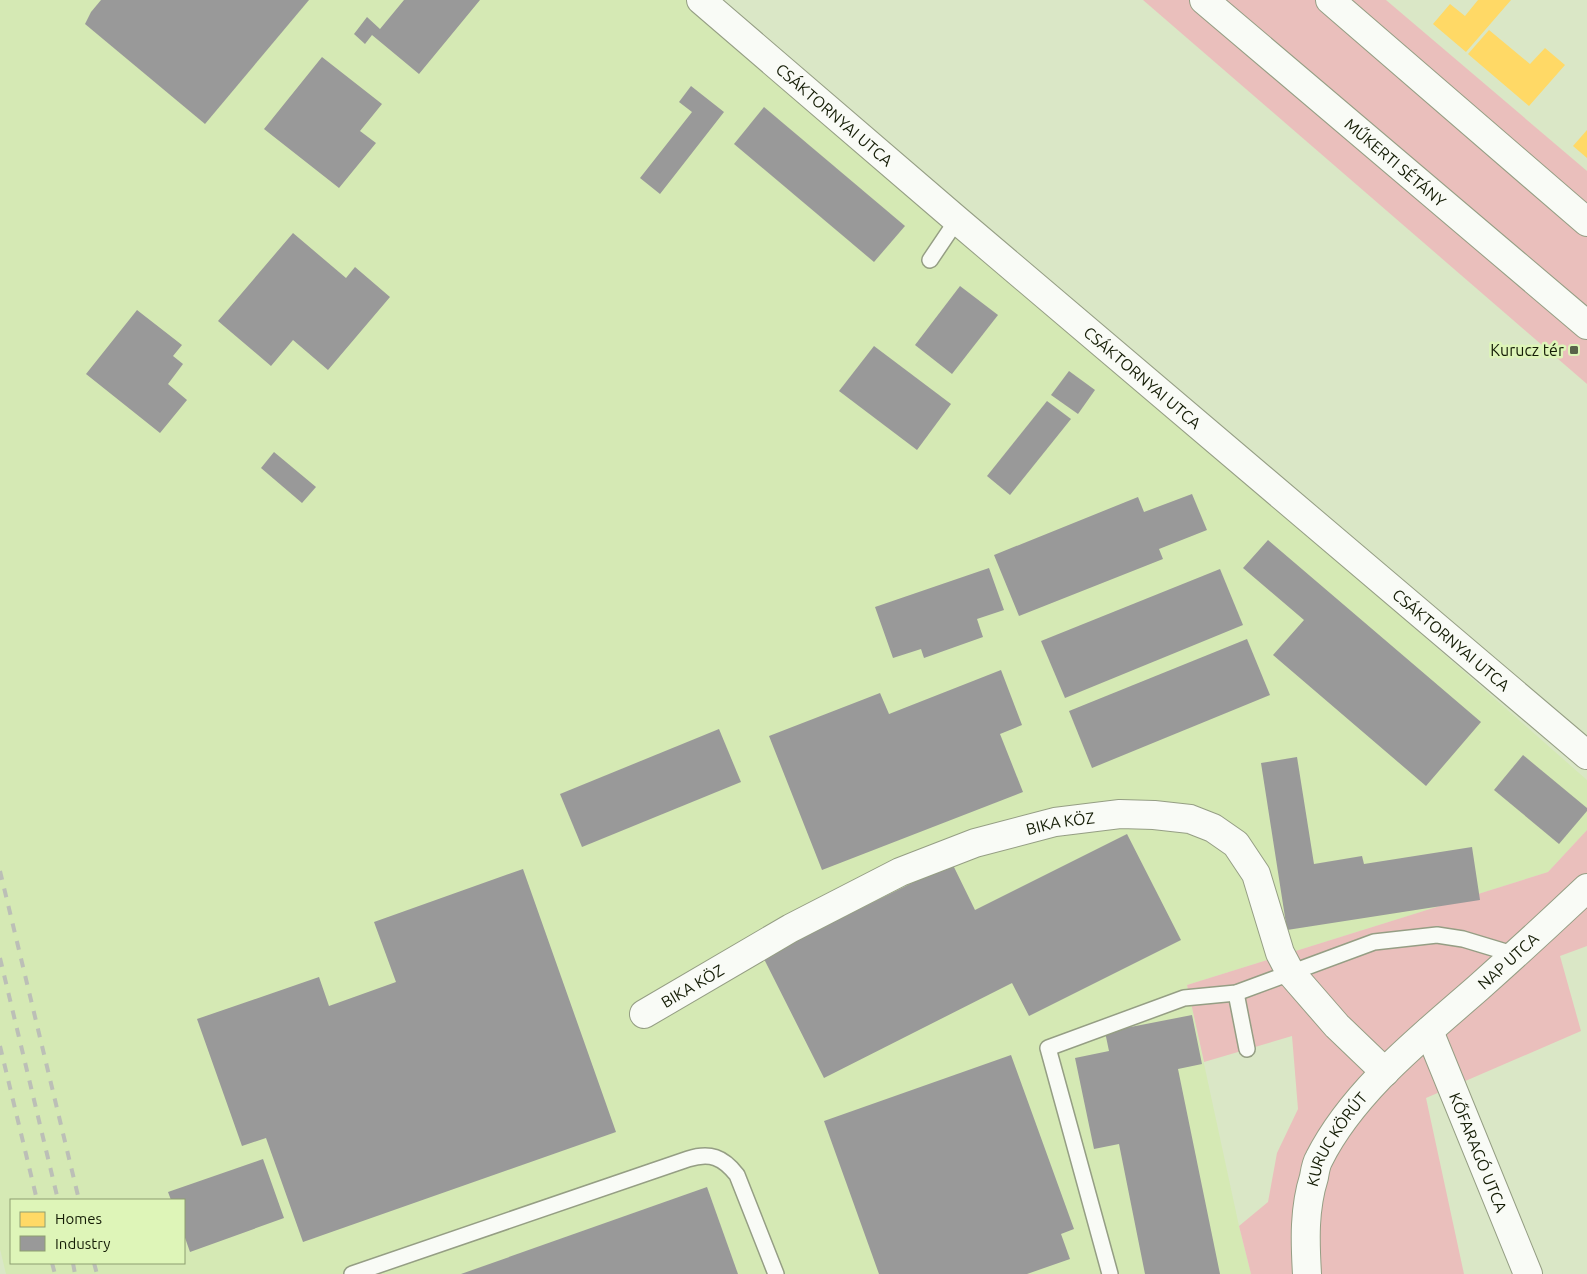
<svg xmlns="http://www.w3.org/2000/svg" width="1587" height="1274" font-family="Ubuntu,sans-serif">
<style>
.built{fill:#d5e9b4;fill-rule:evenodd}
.green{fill:#eabfbc}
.homes{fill:#ffd966}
.industry{fill:#999}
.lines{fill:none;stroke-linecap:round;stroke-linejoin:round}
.service-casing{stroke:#959e84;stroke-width:18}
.minor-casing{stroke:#959e84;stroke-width:30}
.tertiary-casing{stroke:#959e84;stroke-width:30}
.service{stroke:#f9fbf6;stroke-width:15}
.minor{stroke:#f9fbf6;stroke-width:28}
.tertiary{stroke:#f9fbf6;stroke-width:28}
.rail{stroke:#bcbfb7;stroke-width:4;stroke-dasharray:9 9;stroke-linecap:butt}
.poi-dot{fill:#596349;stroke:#def5b8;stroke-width:2}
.labels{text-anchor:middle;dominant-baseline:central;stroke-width:5;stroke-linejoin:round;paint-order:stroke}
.street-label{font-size:16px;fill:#141c05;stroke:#def5b8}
.poi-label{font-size:16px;fill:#141c05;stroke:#def5b8;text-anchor:end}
</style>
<rect width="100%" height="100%" fill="#dae7c6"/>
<path class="built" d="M 0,0 L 700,0 L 1587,780 L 1587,830 L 1548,872 L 1187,985 L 1239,1226 L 1251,1274 L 6,1274 L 0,1249 ZM 11,1200 L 184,1200 L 184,1263 L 11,1263 Z"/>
<g class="green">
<path d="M 1143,0 L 1386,0 L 1587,171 L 1587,384 Z"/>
<path d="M 1587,830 L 1587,946 L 1560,956 L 1581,1031 L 1426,1098 L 1464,1274 L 1251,1274 L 1239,1226 L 1268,1202 L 1277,1153 L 1298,1109 L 1292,1036 L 1204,1062 L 1187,985 L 1548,872 Z"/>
</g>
<g class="homes">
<path d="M 1478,0 L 1511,0 L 1466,52 L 1433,24 L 1450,4 L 1465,16 Z"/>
<path d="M 1489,30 L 1530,64 L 1545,48 L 1565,65 L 1529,106 L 1468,54 Z"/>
<path d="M 1587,130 L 1587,158 L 1573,146 Z"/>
</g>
<g class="industry">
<path d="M 101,0 L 309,0 L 205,124 L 85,24 L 91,12 Z"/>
<path d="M 404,0 L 480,0 L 419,74 L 372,35 L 365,44 L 354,34 L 367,17 L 380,29 Z"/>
<path d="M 322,57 L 382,104 L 360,131 L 376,143 L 339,188 L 264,129 Z"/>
<path d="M 691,86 L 724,112 L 660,194 L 640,178 L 692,112 L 679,102 Z"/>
<path d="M 764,107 L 905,226 L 874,262 L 734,144 Z"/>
<path d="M 293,233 L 346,278 L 355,267 L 390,297 L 328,370 L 293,340 L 271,366 L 218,321 Z"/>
<path d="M 960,286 L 998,315 L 952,374 L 915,345 Z"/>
<path d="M 137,310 L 182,345 L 173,356 L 183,364 L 168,384 L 187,400 L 160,433 L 86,374 Z"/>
<path d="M 874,346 L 951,404 L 917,450 L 839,391 Z"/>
<path d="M 1069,371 L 1095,390 L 1078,414 L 1051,395 Z"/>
<path d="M 1047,401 L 1071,419 L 1010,495 L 987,476 Z"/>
<path d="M 274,452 L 316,487 L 302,503 L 261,468 Z"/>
<path d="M 1192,494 L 1207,530 L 1159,549 L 1163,559 L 1019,616 L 994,555 L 1138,497 L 1144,512 Z"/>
<path d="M 1268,540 L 1481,722 L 1426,786 L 1273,655 L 1304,620 L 1243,568 Z"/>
<path d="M 989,568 L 1004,610 L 977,619 L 983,637 L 924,658 L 921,649 L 893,658 L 875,607 Z"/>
<path d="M 1220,569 L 1243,625 L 1065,698 L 1041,641 Z"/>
<path d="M 1247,639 L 1270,695 L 1092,768 L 1069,711 Z"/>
<path d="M 1001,670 L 1022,725 L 1000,734 L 1023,792 L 822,870 L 769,736 L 880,693 L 889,714 Z"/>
<path d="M 719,729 L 741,782 L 582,847 L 560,794 Z"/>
<path d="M 1523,755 L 1587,808 L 1587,811 L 1559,844 L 1494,790 Z"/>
<path d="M 1297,757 L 1314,864 L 1362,856 L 1364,864 L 1472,847 L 1480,900 L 1287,930 L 1261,763 Z"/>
<path d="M 1127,834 L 1181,940 L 1029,1016 L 1012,983 L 824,1078 L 763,957 L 952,863 L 975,910 Z"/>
<path d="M 523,869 L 616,1132 L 303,1242 L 266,1138 L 242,1146 L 197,1019 L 319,977 L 329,1006 L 396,982 L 374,922 Z"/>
<path d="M 1192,1015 L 1202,1064 L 1178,1069 L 1220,1274 L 1145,1274 L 1119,1144 L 1094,1149 L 1075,1058 L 1109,1051 L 1105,1032 Z"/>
<path d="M 1011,1055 L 1074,1229 L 1061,1234 L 1070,1259 L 1027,1274 L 879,1274 L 824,1121 Z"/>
<path d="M 263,1159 L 284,1218 L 190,1252 L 184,1235 L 184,1200 L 171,1200 L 168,1192 Z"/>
<path d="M 707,1187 L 738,1274 L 461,1274 L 571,1235 Z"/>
</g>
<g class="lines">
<defs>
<g id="service">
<path d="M 930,260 L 957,220"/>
<path d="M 1236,993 L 1247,1049"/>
<path d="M 352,1274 L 688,1159 C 710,1152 723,1157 737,1175 L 776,1274"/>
<path d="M 1110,1274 L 1048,1048 L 1184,998 L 1236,993 L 1374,942 L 1437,935 L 1463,939 L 1516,955"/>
</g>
<g id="minor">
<path id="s1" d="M 701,0 L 957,220 L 1587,755"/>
<path id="s2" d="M 644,1014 L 791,928 L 900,872 L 975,843 L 1055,822 L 1120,814 L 1154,815 L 1190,819 L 1213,828 L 1236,844 L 1256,874 L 1280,953 L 1290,972 L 1337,1026 L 1385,1072"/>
<path id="s3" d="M 1429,1031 L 1528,1274"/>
</g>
<g id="tertiary">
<path id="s4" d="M 1204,0 L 1587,325"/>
<path d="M 1330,0 L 1587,222"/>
<path id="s5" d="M 1307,1274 C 1305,1240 1304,1209 1314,1177 C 1315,1171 1316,1164 1319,1159 C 1353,1091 1422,1037 1478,988 C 1515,955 1551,922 1587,888"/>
</g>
</defs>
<use href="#service" class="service-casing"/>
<use href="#minor" class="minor-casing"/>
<use href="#tertiary" class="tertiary-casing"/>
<use href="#service" class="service"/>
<use href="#minor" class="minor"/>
<use href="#tertiary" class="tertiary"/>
<g class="rail">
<path d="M 0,871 L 79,1200"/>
<path d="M 0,958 L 58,1200"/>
<path d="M 0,1046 L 37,1200"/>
<path d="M 52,1263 L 55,1274"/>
<path d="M 73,1263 L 75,1274"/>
<path d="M 94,1263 L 97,1274"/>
</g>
</g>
<rect class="poi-dot" x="1569" y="345" width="10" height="10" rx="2.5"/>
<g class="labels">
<g class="street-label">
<text stroke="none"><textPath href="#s1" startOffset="176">CSÁKTORNYAI UTCA</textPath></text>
<text stroke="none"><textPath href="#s4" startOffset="251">MŰKERTI SÉTÁNY</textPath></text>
<text stroke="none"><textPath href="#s1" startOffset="581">CSÁKTORNYAI UTCA</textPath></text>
<text stroke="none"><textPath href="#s1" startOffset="986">CSÁKTORNYAI UTCA</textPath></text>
<text stroke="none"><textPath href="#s2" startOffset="461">BIKA KÖZ</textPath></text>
<text stroke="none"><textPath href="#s5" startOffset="392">NAP UTCA</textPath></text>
<text stroke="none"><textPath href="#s2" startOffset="56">BIKA KÖZ</textPath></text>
<text stroke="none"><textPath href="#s5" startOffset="142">KURUC KÖRÚT</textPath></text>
<text stroke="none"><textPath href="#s3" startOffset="131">KŐFARAGÓ UTCA</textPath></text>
</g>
<g class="poi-label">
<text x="1564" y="350">Kurucz tér</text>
</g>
</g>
<rect x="10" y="1199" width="175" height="65" fill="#def5b8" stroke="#8d9e70"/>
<rect x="20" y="1212" width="25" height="15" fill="#ffd966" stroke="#8d9e70"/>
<text x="55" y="1224" font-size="15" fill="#141c05">Homes</text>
<rect x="20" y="1236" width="25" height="15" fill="#999999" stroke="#8d9e70"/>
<text x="55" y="1249" font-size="15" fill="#141c05">Industry</text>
</svg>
